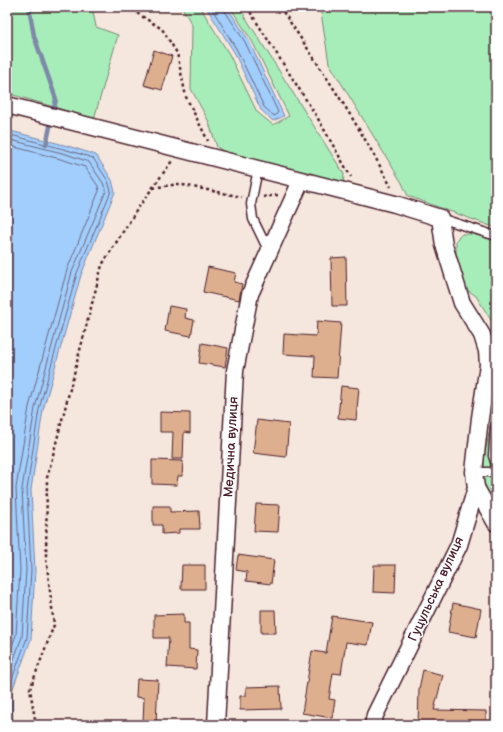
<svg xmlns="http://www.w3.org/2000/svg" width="503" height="732" font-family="'Balsamiq Sans',sans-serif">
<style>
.green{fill:#a7edb9;stroke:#788672}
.water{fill:#a1cefc;stroke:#7e88a8}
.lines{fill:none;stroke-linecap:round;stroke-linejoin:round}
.shore{stroke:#6d657f;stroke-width:1}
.stream{stroke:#7e88a8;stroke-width:4.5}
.building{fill:#deaf8f;stroke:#4a1f2b}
.service-casing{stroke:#4a1f2b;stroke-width:11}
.minor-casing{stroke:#4a1f2b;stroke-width:19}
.path{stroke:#4a1f2b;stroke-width:2.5;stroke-dasharray:3 3;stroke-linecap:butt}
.service{stroke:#fff;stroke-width:8}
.minor{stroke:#fff;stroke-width:16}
.labels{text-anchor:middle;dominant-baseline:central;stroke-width:3;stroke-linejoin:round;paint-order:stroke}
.street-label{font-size:13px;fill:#4a1f2b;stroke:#fff}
</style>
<rect width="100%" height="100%" fill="#f5e7dd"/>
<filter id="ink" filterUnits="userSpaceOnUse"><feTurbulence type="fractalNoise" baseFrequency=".025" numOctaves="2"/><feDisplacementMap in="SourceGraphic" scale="8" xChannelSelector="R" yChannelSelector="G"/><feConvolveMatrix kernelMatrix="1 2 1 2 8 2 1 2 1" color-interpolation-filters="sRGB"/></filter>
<g filter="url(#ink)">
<g class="green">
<path d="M 7,7 L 92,7 L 96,27 L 118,35 L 94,119 L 7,93 Z"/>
<path d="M 182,7 L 200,7 L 229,54 L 257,112 L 273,125 L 289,116 L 252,41 L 230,7 L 239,7 L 344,174 L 343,186 L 231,156 L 217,147 L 208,120 L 191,89 L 192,25 Z"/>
<path d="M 320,7 L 496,7 L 496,228 L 408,196 L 402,183 L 329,63 Z"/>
<path d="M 462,234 L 473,234 L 496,241 L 496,328 L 476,296 L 463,287 L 456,262 L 456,240 Z"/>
<path d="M 496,399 L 496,507 L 484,483 L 484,458 Z"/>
</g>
<g class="water">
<path d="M 206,7 L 227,7 L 248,39 L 284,116 L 273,121 L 261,110 L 234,52 Z"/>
<path d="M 7,130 L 68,146 L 96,155 L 112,180 L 115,192 L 81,275 L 43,410 L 31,490 L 35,570 L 31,639 L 12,691 L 13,725 L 7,725 Z"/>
</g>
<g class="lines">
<g class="shore">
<path d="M 211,7 L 237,50 L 264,107 L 273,115 L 275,116 L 278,112 L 245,42 L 225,11 L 224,7"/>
<path d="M 7,134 L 67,150 L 93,158 L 108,181 L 111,191 L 77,273 L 39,409 L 27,489 L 31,570 L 27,638 L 8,690 L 9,725"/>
<path d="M 7,139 L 66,154 L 89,162 L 103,183 L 106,191 L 72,272 L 35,408 L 22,489 L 26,570 L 22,637 L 7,678"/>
<path d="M 7,145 L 64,160 L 85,167 L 98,186 L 99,191 L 67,270 L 29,407 L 16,488 L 20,570 L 16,635 L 7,660"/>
</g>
<path class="stream" d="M 29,7 L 34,36 L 56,99 L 46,145"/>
</g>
<g class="building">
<path d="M 154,50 L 172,56 L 162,90 L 144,85 Z"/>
<path d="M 346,257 L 347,306 L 332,306 L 331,258 Z"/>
<path d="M 208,267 L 236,273 L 234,282 L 242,284 L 239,300 L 203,292 Z"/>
<path d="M 169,306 L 186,309 L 185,318 L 194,320 L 191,336 L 165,331 Z"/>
<path d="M 317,321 L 341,323 L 337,378 L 314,377 L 315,356 L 283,354 L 284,334 L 316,336 Z"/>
<path d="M 202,343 L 228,348 L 225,367 L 199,363 Z"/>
<path d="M 341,386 L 359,388 L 356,420 L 338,418 Z"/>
<path d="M 160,412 L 190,413 L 190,433 L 184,432 L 183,459 L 172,459 L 173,432 L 160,432 Z"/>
<path d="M 257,420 L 289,424 L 286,457 L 253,453 Z"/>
<path d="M 152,460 L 183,461 L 182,476 L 178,476 L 177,485 L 152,484 Z"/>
<path d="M 256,504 L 280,505 L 278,532 L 254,531 Z"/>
<path d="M 153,506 L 170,506 L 170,512 L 199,511 L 200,529 L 179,529 L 179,533 L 162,534 L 162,525 L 153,525 Z"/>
<path d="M 238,555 L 274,560 L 271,584 L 246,581 L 247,572 L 236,570 Z"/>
<path d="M 182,565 L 205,565 L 205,589 L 181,589 Z"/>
<path d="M 374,565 L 396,565 L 395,593 L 373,592 Z"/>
<path d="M 453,603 L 481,609 L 476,637 L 448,632 Z"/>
<path d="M 261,610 L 275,610 L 276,633 L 261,633 Z"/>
<path d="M 184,614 L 184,623 L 189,623 L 189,649 L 197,650 L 196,669 L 167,667 L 169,638 L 154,638 L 154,615 Z"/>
<path d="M 332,616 L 372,622 L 368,645 L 346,642 L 341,674 L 333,673 L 329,699 L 335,700 L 332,718 L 302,713 L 312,651 L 326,653 Z"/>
<path d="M 423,670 L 443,675 L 434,710 L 486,711 L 486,725 L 418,725 L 419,689 Z"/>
<path d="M 137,679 L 158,680 L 156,724 L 143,723 L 144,698 L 136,697 Z"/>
<path d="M 280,686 L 281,709 L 240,710 L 240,696 L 246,696 L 246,687 Z"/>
</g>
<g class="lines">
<defs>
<g id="service">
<path d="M 258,169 L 251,204 L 253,219 L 269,252"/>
<path d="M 440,218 L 496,236"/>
<path d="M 496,425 L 495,427 L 493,456 L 496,465"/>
<path d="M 474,472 L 496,472"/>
</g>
<g id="minor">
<path d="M 7,105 L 395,204 L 440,218 L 444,245 L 462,303 L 482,335 L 487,351 L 488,365 L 480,418 L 474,472 L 476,488 L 459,545 L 375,715 L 373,725"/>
<path d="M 476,488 L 496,523"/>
<path d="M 216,725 L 235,371 L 250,294 L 301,181"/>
</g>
</defs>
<use href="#service" class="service-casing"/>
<use href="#minor" class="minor-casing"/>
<g class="path">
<path d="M 247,7 L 317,117 L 351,177"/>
<path d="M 280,7 C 319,66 359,124 391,187"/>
<path d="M 132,10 L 162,29 L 177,53 L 186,97 L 208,141"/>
<path d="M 153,188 L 178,184 L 242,197"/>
<path d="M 263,197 L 278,195"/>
<path d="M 36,725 L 30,689 L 54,625 L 46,557 L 47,478 L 102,265 L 138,208 L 172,161"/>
</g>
<use href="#service" class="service"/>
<use href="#minor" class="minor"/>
</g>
</g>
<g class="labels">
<g class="street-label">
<text transform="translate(231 447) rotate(-87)">Медична вулиця</text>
<text transform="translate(436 589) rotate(-65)">Гуцульська вулиця</text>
</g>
</g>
<rect width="503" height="732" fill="none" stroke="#fff" stroke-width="24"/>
<rect x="12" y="12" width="479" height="708" fill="none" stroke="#4a1f2b" stroke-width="1.5" filter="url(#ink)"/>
</svg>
